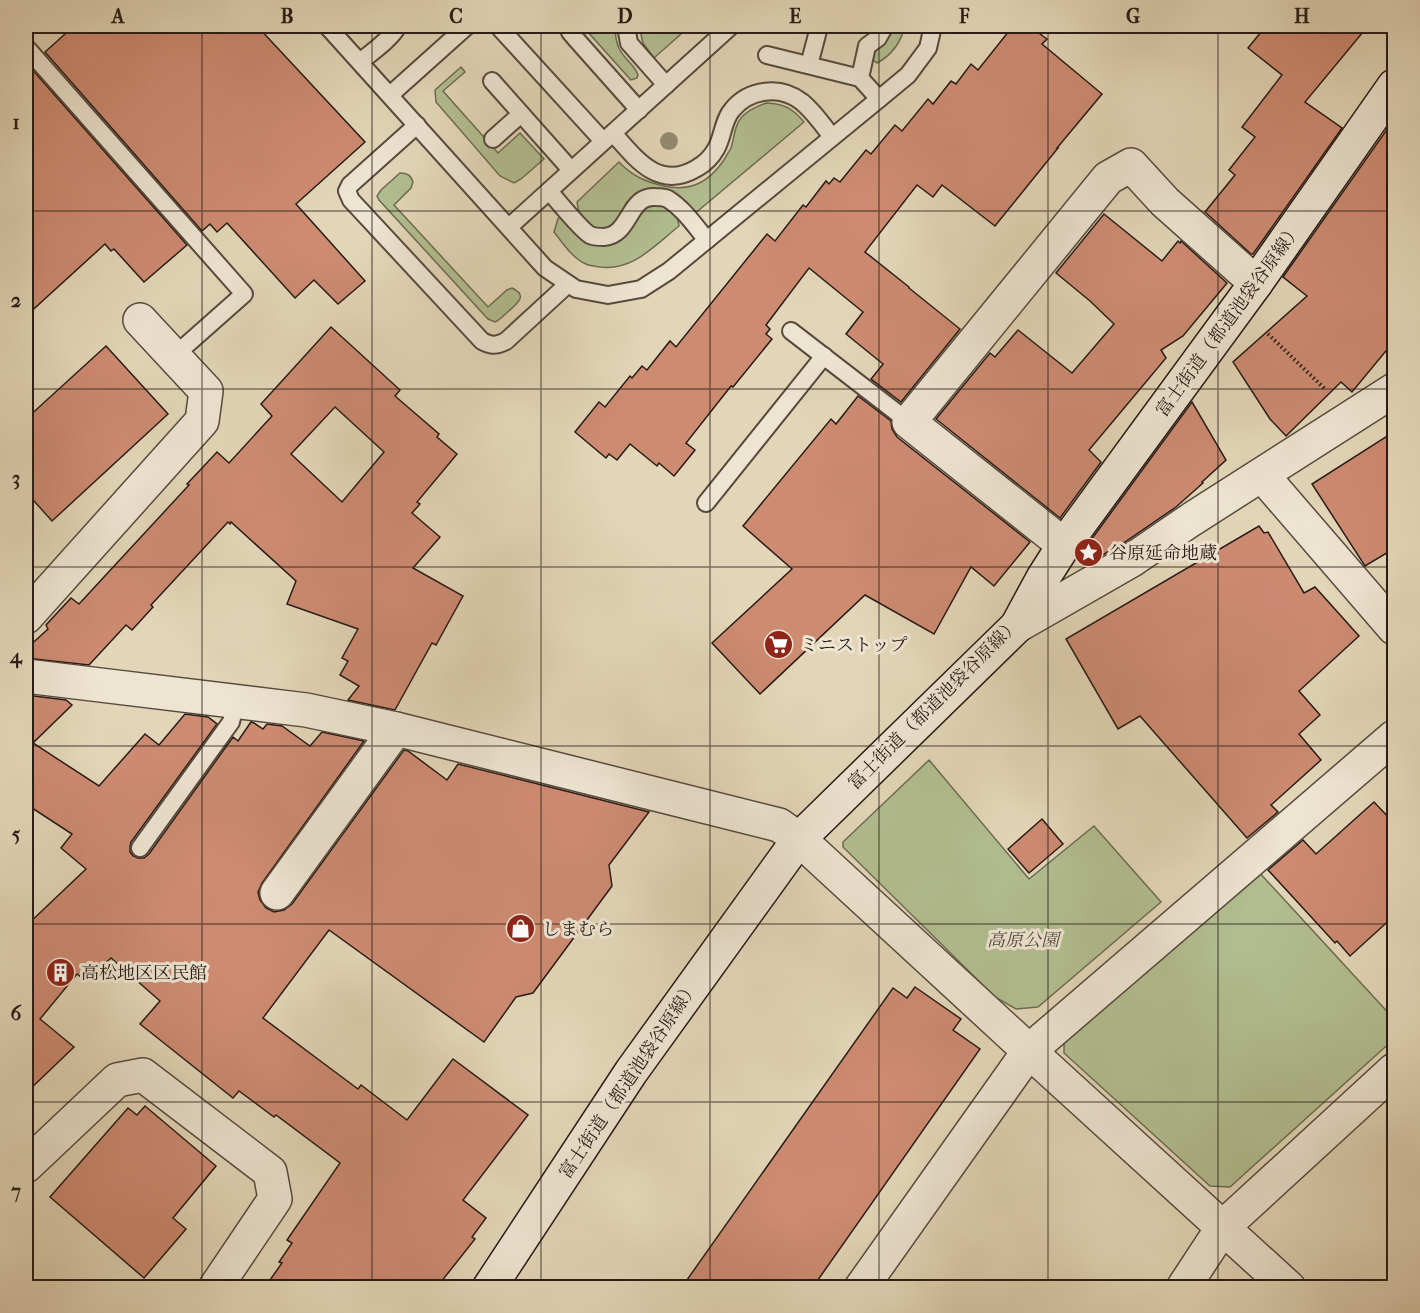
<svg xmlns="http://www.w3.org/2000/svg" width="1420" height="1313" font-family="'IM FELL French Canon','Noto Serif JP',serif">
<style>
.green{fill:#b2be90;stroke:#6c6c53;stroke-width:1.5}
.building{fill:#cd8b72;stroke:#271b16;stroke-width:1.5;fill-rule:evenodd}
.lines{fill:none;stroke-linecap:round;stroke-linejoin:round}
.service-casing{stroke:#564a3e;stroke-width:20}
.minor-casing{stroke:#564a3e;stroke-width:36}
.secondary-casing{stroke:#271b16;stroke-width:36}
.path{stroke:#271b16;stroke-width:4;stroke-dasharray:1.5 3;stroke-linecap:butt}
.service{stroke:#ede4d1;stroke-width:16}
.minor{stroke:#ede4d1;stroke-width:33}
.secondary{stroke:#ede4d1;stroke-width:33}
.tree{fill:#938a73}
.grid{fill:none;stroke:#271b16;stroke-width:1.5;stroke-opacity:0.55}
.labels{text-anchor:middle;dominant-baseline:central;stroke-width:6;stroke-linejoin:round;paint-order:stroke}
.street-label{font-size:18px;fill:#271b16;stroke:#ede4d1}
.poi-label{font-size:18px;fill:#271b16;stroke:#ede4d1;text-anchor:start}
.park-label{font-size:18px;font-style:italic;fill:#514c3b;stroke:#ede4d1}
.neatline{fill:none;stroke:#271b16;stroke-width:2}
.grid-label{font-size:20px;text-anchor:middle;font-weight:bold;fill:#271b16}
</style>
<rect width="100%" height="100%" fill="#e3d6b8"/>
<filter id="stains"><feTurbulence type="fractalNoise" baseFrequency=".00333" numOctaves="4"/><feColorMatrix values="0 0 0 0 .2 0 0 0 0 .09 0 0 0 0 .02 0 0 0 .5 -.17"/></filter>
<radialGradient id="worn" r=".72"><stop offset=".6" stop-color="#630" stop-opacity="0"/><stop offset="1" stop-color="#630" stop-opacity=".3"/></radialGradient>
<g class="green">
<path d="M 587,26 L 615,26 C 615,34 616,43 620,50 C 625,60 635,65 638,75 L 637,78 L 631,80 L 630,79 L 587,31 L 586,28 Z"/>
<path d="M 639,26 L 690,26 L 654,58 L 643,43 Z"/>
<path d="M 892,26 L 905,26 C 901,42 892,55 877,63 L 873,60 L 870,52 L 896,30 Z"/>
<path d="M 461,67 L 465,72 L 443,91 L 498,153 L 520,133 L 544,159 L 521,179 L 514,183 L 500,176 L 436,102 L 435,90 Z"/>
<path d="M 766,103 C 785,104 792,108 804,122 L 693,215 L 663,190 L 655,188 L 635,195 L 626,203 L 622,213 L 612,227 L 595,231 L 580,218 L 577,202 L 619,162 C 632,176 646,182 664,186 C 691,192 709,182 724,160 C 726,156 729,152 731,148 C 734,139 734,129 739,121 C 744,112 756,107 766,103 Z"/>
<path d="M 400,173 C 407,173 411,175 413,182 L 411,188 L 394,205 L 488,307 L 507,290 L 512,288 C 527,295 519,302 510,310 C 505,314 501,319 495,322 L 488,319 L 379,200 L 377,196 L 381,190 Z"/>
<path d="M 663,203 C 671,210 678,215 679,226 C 654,246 633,271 600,267 C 595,266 590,266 586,264 C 573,259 562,242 554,232 L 558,219 L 561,216 C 569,225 578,237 588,242 C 594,245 600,245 607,243 C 639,237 628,214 649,204 C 653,203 659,203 663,203 Z"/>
<path d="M 929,760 L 1029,879 L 1094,826 L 1161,902 L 1038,1007 L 1016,1009 L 995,997 L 843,847 L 843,842 Z"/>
<path d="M 1257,870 L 1394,1019 L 1394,1039 L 1230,1187 L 1210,1186 L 1064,1053 L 1064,1034 Z"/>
</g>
<g class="building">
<path d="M 74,26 L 257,26 L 365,142 L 296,204 L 365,281 L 338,304 L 314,280 L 295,298 L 227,223 L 217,232 L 210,224 L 202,231 L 45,52 Z"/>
<path d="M 1013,26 L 1029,26 L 1047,39 L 1042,44 L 1102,94 L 1057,148 L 1058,148 L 995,226 L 942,185 L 933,197 L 917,185 L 865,252 L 909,287 L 909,288 L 960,329 L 901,402 L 871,379 L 883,364 L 846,334 L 863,312 L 809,268 L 766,325 L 770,329 L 766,334 L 772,339 L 733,387 L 731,386 L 686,443 L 695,450 L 674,476 L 659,463 L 657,466 L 630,444 L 617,460 L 609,454 L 606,458 L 575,432 L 599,402 L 605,407 L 630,376 L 632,378 L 642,366 L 647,370 L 670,341 L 676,347 L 767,234 L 775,241 L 803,205 L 806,207 L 826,181 L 829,184 L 834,178 L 840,182 L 866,150 L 871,154 L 895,125 L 902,131 L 928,99 L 933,104 L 951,81 L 956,84 L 971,64 L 978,70 Z"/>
<path d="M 1266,26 L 1368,26 L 1305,102 L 1342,128 L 1253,254 L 1251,254 L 1205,212 L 1235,175 L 1229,170 L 1255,137 L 1242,127 L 1282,75 L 1248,48 Z"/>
<path d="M 29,66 L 187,245 L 144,282 L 114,249 L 111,251 L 105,244 L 26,316 L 26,69 Z"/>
<path d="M 1395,118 L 1395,340 L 1352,392 L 1341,382 L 1286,436 L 1270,419 L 1233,362 L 1307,296 L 1283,277 Z"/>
<path d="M 1104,214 L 1162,261 L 1178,241 L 1180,243 L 1181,241 L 1227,283 L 1183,336 L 1161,350 L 1166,358 L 1089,450 L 1101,462 L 1060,518 L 936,419 L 990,353 L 995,357 L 1018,330 L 1072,373 L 1114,324 L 1090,301 L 1056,273 Z"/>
<path d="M 331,327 L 400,390 L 395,396 L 439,434 L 437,437 L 457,454 L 417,502 L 420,504 L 412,513 L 440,537 L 413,568 L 463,596 L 436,645 L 432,643 L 395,710 L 348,700 L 359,686 L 340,675 L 348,661 L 342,658 L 358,629 L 287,604 L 296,581 L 231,522 L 230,524 L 228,522 L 151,605 L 153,607 L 132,630 L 126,625 L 89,665 L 26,658 L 26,649 L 48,629 L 46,625 L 71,598 L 79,604 L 189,485 L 187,484 L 217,452 L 229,463 L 272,416 L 261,404 ZM 335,407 L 384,452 L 342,502 L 291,454 Z"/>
<path d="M 106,346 L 168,414 L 52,521 L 26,492 L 26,419 Z"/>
<path d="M 858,396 L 891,421 L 892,429 L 897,437 L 1030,542 L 994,586 L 971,567 L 934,634 L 865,595 L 760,694 L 712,643 L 792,569 L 743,526 L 831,419 L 836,424 Z"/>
<path d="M 1192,402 L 1226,460 L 1202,482 L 1203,483 L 1176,507 L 1122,544 L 1092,561 L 1083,551 Z"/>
<path d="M 1395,431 L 1395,548 L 1365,566 L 1312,484 Z"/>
<path d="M 1259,526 L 1264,533 L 1268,532 L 1304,593 L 1315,587 L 1359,636 L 1299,691 L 1320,715 L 1299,734 L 1321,760 L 1271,805 L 1278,812 L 1247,838 L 1140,716 L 1118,729 L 1066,639 Z"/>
<path d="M 26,695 L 66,700 L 72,705 L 33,743 L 99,786 L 145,734 L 159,745 L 185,714 L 208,717 L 217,724 L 131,842 L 130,846 L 130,852 L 133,856 L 138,858 L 144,858 L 149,854 L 233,737 L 238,741 L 251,722 L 254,723 L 263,729 L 267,724 L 282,726 L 310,746 L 322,732 L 364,741 L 262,883 L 258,892 L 260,900 L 266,908 L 274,912 L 284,910 L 292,904 L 404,750 L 408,751 L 447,780 L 458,764 L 649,812 L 609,865 L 612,886 L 533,993 L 516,997 L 484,1042 L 329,930 L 263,1018 L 358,1089 L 361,1085 L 407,1120 L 453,1059 L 528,1115 L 463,1200 L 486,1218 L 472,1237 L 475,1239 L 437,1287 L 265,1287 L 282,1263 L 279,1262 L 292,1243 L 287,1240 L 340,1163 L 276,1115 L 274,1117 L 239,1091 L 233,1098 L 140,1024 L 160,1001 L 111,958 L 86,981 L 77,974 L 40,1019 L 74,1047 L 26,1093 L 26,926 L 86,869 L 61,848 L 72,834 L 26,804 Z"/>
<path d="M 1374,802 L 1395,824 L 1395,915 L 1350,956 L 1337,941 L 1335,943 L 1268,870 L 1303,840 L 1316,854 Z"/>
<path d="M 1042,819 L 1063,844 L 1029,873 L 1008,849 Z"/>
<path d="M 915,987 L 961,1019 L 953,1030 L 980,1049 L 813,1287 L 682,1287 L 893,988 L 907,998 Z"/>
<path d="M 145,1106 L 216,1166 L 173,1218 L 186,1229 L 144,1278 L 50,1197 L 128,1108 L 137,1115 Z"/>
</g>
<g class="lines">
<defs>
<g id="service">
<path d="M 327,26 L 545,268 L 576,289 L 608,295 L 641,289 L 669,271 L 879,99 L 908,75 L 928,48 L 933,26"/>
<path d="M 498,26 L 603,141"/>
<path d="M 572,26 L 570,32 L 575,38 L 639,110"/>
<path d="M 626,26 L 629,43 L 666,85"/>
<path d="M 26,47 L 244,294 L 174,356"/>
<path d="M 767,55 L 860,78"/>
<path d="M 360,62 C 373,51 390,40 398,26"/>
<path d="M 809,65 L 818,31"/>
<path d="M 492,81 L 571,170"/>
<path d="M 390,95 L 467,26"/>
<path d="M 879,99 L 860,78 L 867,46 L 878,38 L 883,29 L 882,26"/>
<path d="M 417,125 L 350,185 L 347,191 L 351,200 L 482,341 C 491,346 496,346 506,341 L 568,284"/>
<path d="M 613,133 C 636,159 659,191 697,168 C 704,164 712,156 716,149 C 723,137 723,120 732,110 C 749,89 780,85 802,102 C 814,112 823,125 832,137"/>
<path d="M 493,139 L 521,114"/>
<path d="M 549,191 C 557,200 581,230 590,235 C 594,237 600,237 604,237 C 631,235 628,195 655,197 C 660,197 664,197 668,199 C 684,209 695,226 707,240"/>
<path d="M 509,227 L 731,26"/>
<path d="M 791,331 L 909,422"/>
<path d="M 706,503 L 824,356"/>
<path d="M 140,848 L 231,722 L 236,701"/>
</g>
<g id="minor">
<path d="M 1262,475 L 1394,628"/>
<path d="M 1064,545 L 909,422 L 1108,178 L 1131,165 L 1165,202 L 1256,283"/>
<path d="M 26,617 L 202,421 L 206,391 L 140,320"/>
<path d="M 1017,626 L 1132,560 L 1192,519 L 1394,390"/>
<path d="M 26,676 L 306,710 L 396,729 L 779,825 L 799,839 L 1029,1051 L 1289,1288"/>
<path d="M 277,893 L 396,729"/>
<path d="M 26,1166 L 117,1080 L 143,1075 L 270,1172 L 275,1199 L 215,1288"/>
<path d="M 861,1288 L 1029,1051 L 1394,737"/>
<path d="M 1183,1288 L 1223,1227 L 1394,1070"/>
</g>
<path id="secondary" d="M 489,1288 L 631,1072 L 799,839 L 1017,626 L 1043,578 L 1064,545 L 1256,283 L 1394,86"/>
</defs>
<use href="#service" class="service-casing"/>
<use href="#minor" class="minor-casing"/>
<use href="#secondary" class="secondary-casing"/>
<path class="path" d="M 1268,334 L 1325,389"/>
<use href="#service" class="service"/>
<use href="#minor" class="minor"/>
<use href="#secondary" class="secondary"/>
</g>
<circle class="tree" cx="669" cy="141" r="9"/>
<path class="grid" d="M 202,26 L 202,1288M 372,26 L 372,1288M 541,26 L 541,1288M 710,26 L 710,1288M 879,26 L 879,1288M 1048,26 L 1048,1288M 1218,26 L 1218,1288M 26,211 L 1394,211M 26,389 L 1394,389M 26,567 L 1394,567M 26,746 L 1394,746M 26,924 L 1394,924M 26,1102 L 1394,1102"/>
<defs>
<symbol id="sight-disc" viewBox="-11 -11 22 22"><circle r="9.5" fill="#8f2418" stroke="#ede4d1"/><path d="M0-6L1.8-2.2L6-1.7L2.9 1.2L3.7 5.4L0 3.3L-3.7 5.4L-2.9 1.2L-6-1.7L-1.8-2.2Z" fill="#fff"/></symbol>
<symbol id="supermarket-disc" viewBox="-11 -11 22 22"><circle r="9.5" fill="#8f2418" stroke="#ede4d1"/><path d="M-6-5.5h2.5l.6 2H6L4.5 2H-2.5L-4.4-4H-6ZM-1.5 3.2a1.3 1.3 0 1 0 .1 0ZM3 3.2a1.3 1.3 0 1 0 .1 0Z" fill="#fff"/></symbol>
<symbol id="shop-disc" viewBox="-11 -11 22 22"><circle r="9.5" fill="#8f2418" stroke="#ede4d1"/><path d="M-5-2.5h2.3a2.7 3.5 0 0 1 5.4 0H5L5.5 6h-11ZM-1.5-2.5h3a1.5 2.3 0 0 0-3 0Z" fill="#fff"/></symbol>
<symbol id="building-disc" viewBox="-11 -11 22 22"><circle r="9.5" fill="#8f2418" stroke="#ede4d1"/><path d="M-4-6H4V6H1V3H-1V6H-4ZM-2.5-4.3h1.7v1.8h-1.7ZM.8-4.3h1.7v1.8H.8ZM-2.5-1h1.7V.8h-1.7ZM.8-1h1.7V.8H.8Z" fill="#fff"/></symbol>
</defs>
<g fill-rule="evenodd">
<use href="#sight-disc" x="1072" y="536" width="33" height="33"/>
<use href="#supermarket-disc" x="762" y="628" width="33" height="33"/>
<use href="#shop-disc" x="504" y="912" width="33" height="33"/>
<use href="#building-disc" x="44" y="956" width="33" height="33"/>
</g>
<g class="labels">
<g class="street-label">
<text transform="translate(1229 320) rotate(-54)">富士街道（都道池袋谷原線）</text>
<text transform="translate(934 704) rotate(-45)">富士街道（都道池袋谷原線）</text>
<text transform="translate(629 1080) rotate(-56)">富士街道（都道池袋谷原線）</text>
</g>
<g class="poi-label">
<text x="1109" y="553">谷原延命地蔵</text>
<text x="800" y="645">ミニストップ</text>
<text x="542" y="929">しまむら</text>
<text x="81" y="973">高松地区区民館</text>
</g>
<g class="park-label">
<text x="1023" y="940">高原公園</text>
</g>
</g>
<rect width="1420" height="1313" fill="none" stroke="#e3d6b8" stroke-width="66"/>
<rect x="33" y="33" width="1354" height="1247" class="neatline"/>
<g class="grid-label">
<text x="118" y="23">A</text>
<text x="287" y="23">B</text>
<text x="456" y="23">C</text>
<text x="625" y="23">D</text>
<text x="795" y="23">E</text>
<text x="964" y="23">F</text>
<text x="1133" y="23">G</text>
<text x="1302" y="23">H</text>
<text x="16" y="129">1</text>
<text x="16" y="307">2</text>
<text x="16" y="485">3</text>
<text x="16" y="663">4</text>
<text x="16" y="841">5</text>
<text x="16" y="1020">6</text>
<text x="16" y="1198">7</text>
</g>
<rect width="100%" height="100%" filter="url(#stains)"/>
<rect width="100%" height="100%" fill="url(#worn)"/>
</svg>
